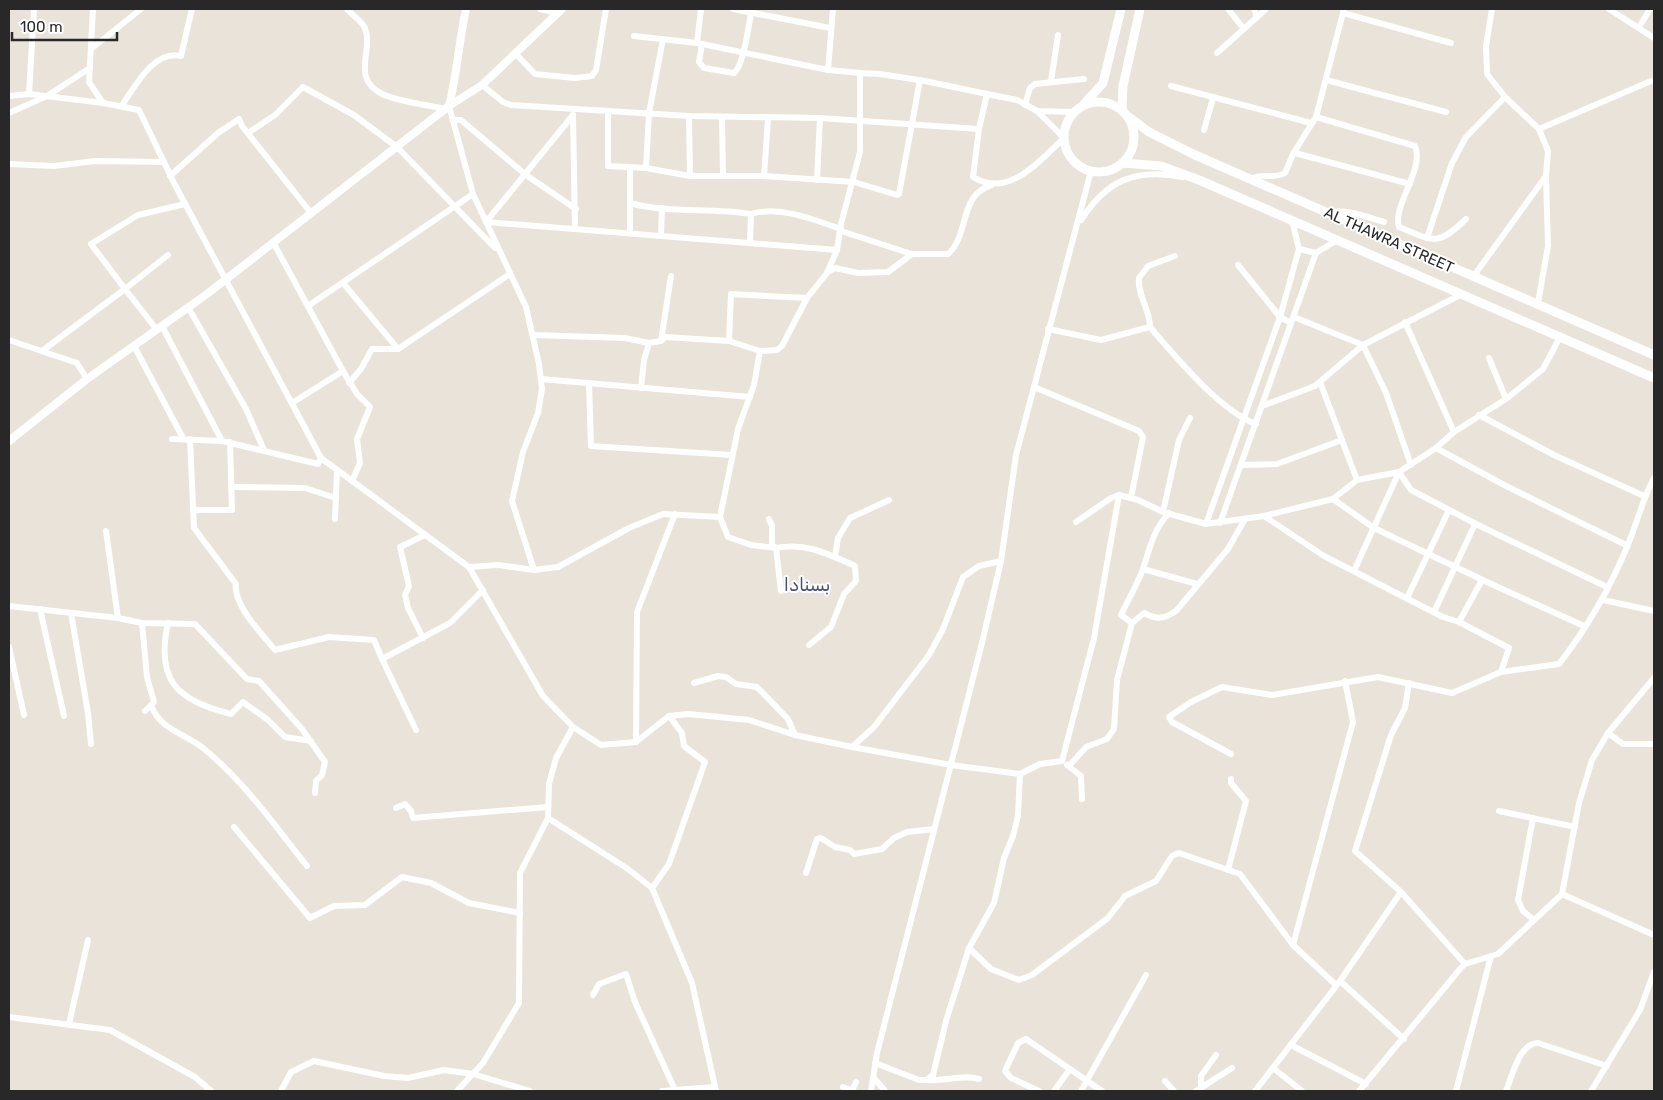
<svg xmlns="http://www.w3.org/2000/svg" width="1663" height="1100" font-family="Rubik,'Noto Naskh Arabic',sans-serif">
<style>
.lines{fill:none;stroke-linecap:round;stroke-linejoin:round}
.minor{stroke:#fff;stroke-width:6}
.tertiary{stroke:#fff;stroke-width:8}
.secondary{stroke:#fff;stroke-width:9}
.labels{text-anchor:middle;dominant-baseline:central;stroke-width:4;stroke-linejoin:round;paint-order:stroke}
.street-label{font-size:15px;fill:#282828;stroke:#fff}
.quarter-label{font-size:18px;fill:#4b5275;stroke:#fff}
</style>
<rect width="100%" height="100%" fill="#e9e3da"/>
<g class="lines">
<g class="minor">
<path d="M 34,9 L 29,94 L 103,103 L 139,110 L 174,183 L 321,458 L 469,567 L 543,696 L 573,727 L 601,745 L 636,742 L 669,716 L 682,733 L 684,746 L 705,762 L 669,864 L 652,888"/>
<path d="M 93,9 L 89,82 L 103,103"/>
<path d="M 347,9 C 352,15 362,21 365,28 C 374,52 350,77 382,94 C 396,101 428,105 445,109"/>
<path d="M 540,9 L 558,13"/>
<path d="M 733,9 L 830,28"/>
<path d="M 1228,9 L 1244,29"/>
<path d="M 1254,9 L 1257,17"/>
<path d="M 1492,9 L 1486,46 L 1487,74 L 1505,97 L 1539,129 L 1548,151 L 1546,176 L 1548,246 L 1538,303"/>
<path d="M 1609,9 L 1654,38"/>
<path d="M 1343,13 L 1451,43"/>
<path d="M 1639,27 L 1650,9"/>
<path d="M 634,36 L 697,43 L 828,70"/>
<path d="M 697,43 L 701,9"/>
<path d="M 702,44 L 699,62 L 704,68 L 734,73 C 743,67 749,25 751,13"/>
<path d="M 91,49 L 141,9"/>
<path d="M 515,53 L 535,74 L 575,78 L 592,76 L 596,70 L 606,9"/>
<path d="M 1217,53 L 1266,9"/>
<path d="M 860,73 L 880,74 L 925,81 L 987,94 L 1017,100 L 1037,111 L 1074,112"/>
<path d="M 1326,80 L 1446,112"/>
<path d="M 1051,81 L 1058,35"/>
<path d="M 482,85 L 503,102 L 511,105 L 689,116 L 820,118 L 979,129"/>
<path d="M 1171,86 L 1311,123"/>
<path d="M 987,94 L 979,129 L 973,177 C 1009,199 1039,161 1064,138 L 1037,111"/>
<path d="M 9,96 L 29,94"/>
<path d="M 122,105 C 135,87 154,49 181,56 L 192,9"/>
<path d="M 1025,105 L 1030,88 L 1035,84 L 1084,79"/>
<path d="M 449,106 L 473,194 L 526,307 L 539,364 L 542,389 L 538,413 L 523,452 L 512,501 L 534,570"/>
<path d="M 608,111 L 608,166 L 646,168 L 690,176 L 764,176 L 854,182 L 897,195 L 899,194 L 920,80"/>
<path d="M 9,113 L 47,96 L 90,68"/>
<path d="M 573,115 L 575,229"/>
<path d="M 689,116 L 690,176"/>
<path d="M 722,117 L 723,175"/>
<path d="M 1316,117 L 1415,146 C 1425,169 1392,206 1399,227 C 1434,241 1437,247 1466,219"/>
<path d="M 453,120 L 461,120 L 526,175 L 576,209"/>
<path d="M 1539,129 L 1651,81"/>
<path d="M 1204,130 L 1213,98"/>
<path d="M 248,133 L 275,115 L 303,87 L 354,115 L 397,147 L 495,248"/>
<path d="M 1295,153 L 1410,184"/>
<path d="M 9,164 L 54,166 L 95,161 L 164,162"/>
<path d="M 646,168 L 649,113 L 663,39"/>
<path d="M 170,176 L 218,133 L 239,119 L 242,126 L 311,213"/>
<path d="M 764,176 L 768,119"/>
<path d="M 1251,179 C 1263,172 1273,180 1285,173 L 1293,154 L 1316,117 L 1344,9"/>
<path d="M 817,180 L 820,118"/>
<path d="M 630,203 C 669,214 711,207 751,214"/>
<path d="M 1328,213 C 1345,208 1367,217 1384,222"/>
<path d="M 1081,220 C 1107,180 1135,168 1183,177"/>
<path d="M 486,222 L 837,250"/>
<path d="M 486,222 L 573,115"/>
<path d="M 841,231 L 912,254"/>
<path d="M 630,233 L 630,168"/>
<path d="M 661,235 L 662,208"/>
<path d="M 1427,238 L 1452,163 L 1466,137 L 1505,97"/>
<path d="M 273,242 L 343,371 L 292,403"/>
<path d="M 750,242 L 751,214 C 779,205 814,220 841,229"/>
<path d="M 1299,249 L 1316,253"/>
<path d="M 168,255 L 125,289 L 91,244 L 138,215 L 185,204"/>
<path d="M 1238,265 L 1280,317 L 1291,323"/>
<path d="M 828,272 L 835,268 L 858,273 L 888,272 L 912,254 L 948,254 C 970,235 958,195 992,185"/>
<path d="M 1473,277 L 1546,176"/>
<path d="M 343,283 L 398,349 L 510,274"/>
<path d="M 308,306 L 473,194"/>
<path d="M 188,307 L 246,409 L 264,450"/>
<path d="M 1294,317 L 1363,345 L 1386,393 L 1411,465"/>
<path d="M 1405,322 L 1454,432"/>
<path d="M 162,326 L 222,441"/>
<path d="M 1150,327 C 1150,309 1137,295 1139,278 L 1148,266 L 1175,256"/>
<path d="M 1048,329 L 1101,340 L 1150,327 C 1176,357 1219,410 1256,424"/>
<path d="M 533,335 L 625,338 L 649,343 L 661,341 L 665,337 L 729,341 L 760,351"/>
<path d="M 9,340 L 77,363 L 87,379"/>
<path d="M 661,341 L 671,276"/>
<path d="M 729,341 L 731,294 L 807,298"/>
<path d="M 134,346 L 183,438"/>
<path d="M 42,351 L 125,289 L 157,330"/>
<path d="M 1489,358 L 1506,399"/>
<path d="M 343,371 L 357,394 L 370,407 L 357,439 L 360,463 L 352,481"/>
<path d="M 541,379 L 750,397"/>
<path d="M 1320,382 L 1357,480"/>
<path d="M 349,383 L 361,369 L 372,349 L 398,349"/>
<path d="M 589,383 L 591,446 L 732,455"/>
<path d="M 1034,387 L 1139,431 L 1143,437 L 1131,498"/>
<path d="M 641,388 L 644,360 L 649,343"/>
<path d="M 1262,406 L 1315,386 L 1363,345 L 1462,294"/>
<path d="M 1479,415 L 1554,455 L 1644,496"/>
<path d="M 172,439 L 222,441 L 318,464 L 321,458"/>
<path d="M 190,439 L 194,528 L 236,584 C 233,605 262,634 275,650 L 329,637 L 374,640 L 382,659"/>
<path d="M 1436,448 L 1506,486 L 1628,546"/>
<path d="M 1241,465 L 1277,464 L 1342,440"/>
<path d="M 1399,472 L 1411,490 L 1484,528 L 1607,587"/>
<path d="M 231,487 L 305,488 L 336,498"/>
<path d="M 1333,499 L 1374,528 L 1489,583 L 1584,626"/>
<path d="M 193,510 L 232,510 L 230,442"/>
<path d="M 1163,512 L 1179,440 L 1190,418"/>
<path d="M 1264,516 L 1324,556 L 1443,617 L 1459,622 L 1509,648 L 1501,672"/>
<path d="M 335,519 L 337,470"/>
<path d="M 769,519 L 772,526 L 772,545 L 776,548 C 806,542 828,554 855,566 L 856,581 L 844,594 L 831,627 L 809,645"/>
<path d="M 1076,522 L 1111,498 L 1119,495 L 1138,500 L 1163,512 L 1206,524 L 1264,516 L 1333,499 L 1357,480 L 1399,472 L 1436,448 L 1454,432 L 1506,399 L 1543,369 L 1560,337"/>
<path d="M 1220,523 L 1316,253 L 1337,240"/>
<path d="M 1206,524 L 1280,317 L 1299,249 L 1292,220"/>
<path d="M 106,531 L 118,618"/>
<path d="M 835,557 L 838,538 L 850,518 L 889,500"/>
<path d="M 469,567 L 498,565 L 534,570 L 558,567 L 629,528 L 663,514 L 720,517"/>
<path d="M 1143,569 L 1197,584"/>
<path d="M 1354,571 L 1399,472"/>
<path d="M 781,591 L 776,548 L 751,545 L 728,537 L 720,517 L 738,429 L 754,385 L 760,351 L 777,350 L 782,346 L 807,298 L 827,273 L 837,250 L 841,224 L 860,152 L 860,73 L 828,70 L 833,9"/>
<path d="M 1407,598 L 1449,510"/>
<path d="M 1603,600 L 1654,611"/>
<path d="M 9,606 L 118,618 L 142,623 L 195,624 L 247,679 L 259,681 L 302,729 L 325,762 L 322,775 L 316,781 L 315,793"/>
<path d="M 40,609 L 64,716"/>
<path d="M 1434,612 L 1475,524"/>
<path d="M 71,613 L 88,713 L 91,744"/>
<path d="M 1459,622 L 1482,580"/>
<path d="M 142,623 L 147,677 L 154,702 L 145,711"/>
<path d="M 168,623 C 155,681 178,701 231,714 L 243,702 L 268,720 L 285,737 L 311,741"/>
<path d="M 1132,623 L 1121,615 C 1128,600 1137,585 1143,569 C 1150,548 1153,530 1169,513"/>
<path d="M 423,638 L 408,608 L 405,595 L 409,586 L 400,547 L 425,535"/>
<path d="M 9,647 L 24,715"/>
<path d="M 694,683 L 718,676 L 726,677 L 736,684 L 757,687 L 788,719 L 795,735"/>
<path d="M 1409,683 L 1405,708 L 1391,735 L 1355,851 L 1401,892 L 1465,964"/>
<path d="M 151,705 C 160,730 184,733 203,748 C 244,781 275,826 307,866"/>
<path d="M 669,716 L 688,714 L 749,720 L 795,735 L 852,747 L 874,727 L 929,655 L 943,629 L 963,577 L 979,566 L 1001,561"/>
<path d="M 416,730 L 382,659 L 450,623 L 483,590"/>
<path d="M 1608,733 L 1623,744 L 1654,744"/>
<path d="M 636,742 L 637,612 L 675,514"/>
<path d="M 852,747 L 951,765 L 1020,774 L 1040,764 L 1062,761 L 1094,638 L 1119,495"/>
<path d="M 1231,754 L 1172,722 L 1169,717 L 1191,702 L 1222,687 L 1272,695 L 1378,677 L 1452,693 L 1501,672 L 1559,664 C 1587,628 1610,588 1627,547 C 1637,524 1642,500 1654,478"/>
<path d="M 1067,765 L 1081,776 L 1082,799"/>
<path d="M 1069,766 L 1086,747 L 1107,739 L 1114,729 L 1117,680 L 1132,623 L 1144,613 C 1157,620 1164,619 1176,611 L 1228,549 L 1245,519"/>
<path d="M 396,808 L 405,804 L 411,811 L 413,818 L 548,807"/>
<path d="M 1499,811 L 1575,827"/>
<path d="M 548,818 L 628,869 L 652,888 L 692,983 L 716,1091"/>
<path d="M 1533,818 L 1518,900 L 1523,911 L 1534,920"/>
<path d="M 234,827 L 310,918 L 334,906 L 365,905 L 402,877 L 431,883 L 469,903 L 520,913"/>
<path d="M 1228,870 L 1246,801 L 1231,783 L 1231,779"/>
<path d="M 806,873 L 817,839 L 821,838 L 835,847 L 850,850 L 854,854 L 882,849 L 894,838 L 907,832 L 934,829"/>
<path d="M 1562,894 L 1654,935"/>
<path d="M 1293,945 L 1353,722 L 1345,681"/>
<path d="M 969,948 L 991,969 L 1019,980 L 1032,975 L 1108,918 L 1125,896 L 1156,881 L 1172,856 L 1179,853 L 1240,874 L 1293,945 L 1336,985"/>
<path d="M 1340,981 L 1404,1039"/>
<path d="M 593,995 L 599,984 L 626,974 L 635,1002 L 675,1090"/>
<path d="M 9,1017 L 110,1030 L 195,1077 L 211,1091"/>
<path d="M 69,1024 L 88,940"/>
<path d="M 1291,1045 L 1366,1084"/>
<path d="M 875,1063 L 919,1080 L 926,1080 L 933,1075 L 946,1021 L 969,948 L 994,903 L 1004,858 L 1013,836 L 1018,816 L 1020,774"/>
<path d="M 1273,1068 L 1302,1091"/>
<path d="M 874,1078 L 885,1091"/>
<path d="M 926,1080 C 944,1082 962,1074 979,1079"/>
<path d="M 1165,1081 L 1174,1091"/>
<path d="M 843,1087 L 852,1090"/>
<path d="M 1201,1087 L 1201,1076 L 1216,1055"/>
<path d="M 281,1091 L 291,1072 L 314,1061 L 384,1076 L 408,1078 L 444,1070 L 473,1074 L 530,1091"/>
<path d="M 457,1091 L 483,1063 L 519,1003 L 520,873 L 548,818 L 549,784 L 556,758 L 573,727"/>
<path d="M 662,1091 L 715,1087"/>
<path d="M 852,1091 L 856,1082"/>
<path d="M 871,1091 L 877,1053 L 982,643 L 1001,561 L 1016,455 L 1091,171"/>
<path d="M 1039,1091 L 1011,1078 L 1005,1071 L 1018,1043 L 1026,1039 L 1102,1091"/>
<path d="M 1054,1091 L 1070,1069"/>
<path d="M 1081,1091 L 1146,975"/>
<path d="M 1196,1091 L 1232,1068"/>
<path d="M 1255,1091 L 1340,981 L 1401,892"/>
<path d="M 1359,1091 L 1460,969 L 1465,964 L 1498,954 L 1562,894 L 1579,803 L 1592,760 L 1608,733 L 1654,678"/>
<path d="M 1456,1091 L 1491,956"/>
<path d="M 1506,1091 C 1512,1077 1519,1043 1538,1043 L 1607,1066"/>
<path d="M 1591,1091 L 1640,1010 L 1654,972"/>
</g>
<g class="tertiary">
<path d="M 449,106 C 457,74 459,41 466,9"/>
<path d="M 9,441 L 87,379 L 207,294 L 449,106 L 482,85 L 562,9"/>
</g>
<g class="secondary">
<circle cx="1099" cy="137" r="35"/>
<path d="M 1084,104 L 1103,83 L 1121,9"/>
<path d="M 1122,110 L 1123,86 L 1140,9"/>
<path d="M 1129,117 L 1149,132 L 1195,155 L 1654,355"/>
<path d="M 1123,163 L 1161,166 L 1199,180 L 1654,378"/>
</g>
</g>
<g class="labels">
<g class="street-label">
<text transform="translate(1389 240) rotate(24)">AL THAWRA STREET</text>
</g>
<g class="quarter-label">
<text x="807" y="585">بسنادا</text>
</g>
</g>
<rect width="1663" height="1100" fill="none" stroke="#282828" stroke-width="20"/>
<path d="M12 32v8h105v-8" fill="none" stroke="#282828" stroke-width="2.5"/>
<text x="20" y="32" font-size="15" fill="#282828" stroke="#ffffff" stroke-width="4" paint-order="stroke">100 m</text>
</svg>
